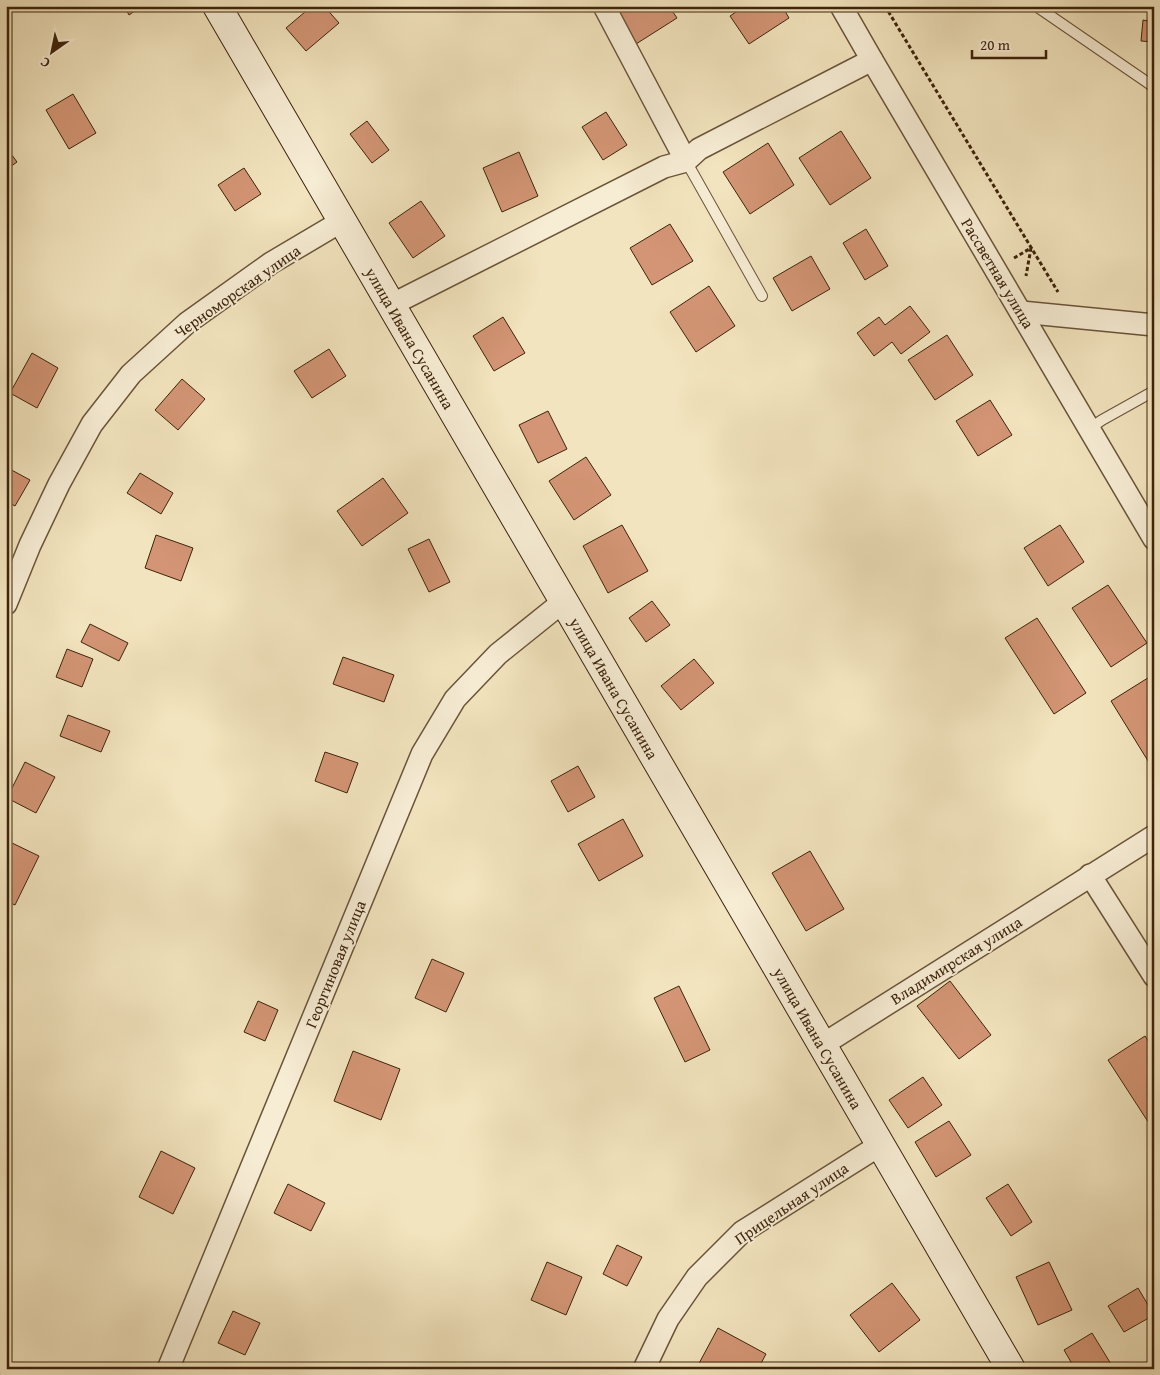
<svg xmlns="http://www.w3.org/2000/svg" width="1160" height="1375" font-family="'Gentium Book Plus',serif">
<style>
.building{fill:#d39575;stroke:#3d240b}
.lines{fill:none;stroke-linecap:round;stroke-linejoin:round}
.lane-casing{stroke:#6a5438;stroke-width:12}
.street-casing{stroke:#6a5438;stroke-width:24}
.secondary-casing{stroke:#3d240b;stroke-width:30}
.path{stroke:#3d240b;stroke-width:3;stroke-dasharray:4 2.5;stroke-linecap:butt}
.lane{stroke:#f7edd5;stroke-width:10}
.street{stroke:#f7edd5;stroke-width:21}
.secondary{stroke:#f7edd5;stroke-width:28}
.labels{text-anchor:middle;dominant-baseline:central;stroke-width:4;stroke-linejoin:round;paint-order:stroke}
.street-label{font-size:16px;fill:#3d240b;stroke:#f7edd5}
</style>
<rect width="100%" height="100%" fill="#f2e4be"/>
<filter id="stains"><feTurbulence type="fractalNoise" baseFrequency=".004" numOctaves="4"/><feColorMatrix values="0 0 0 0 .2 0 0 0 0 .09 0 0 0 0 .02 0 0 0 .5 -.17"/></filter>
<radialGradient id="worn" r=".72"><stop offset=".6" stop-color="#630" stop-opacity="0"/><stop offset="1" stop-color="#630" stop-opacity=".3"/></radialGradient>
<g class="building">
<path d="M 124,6 L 142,6 L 129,15 Z"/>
<path d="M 312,6 L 324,6 L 339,23 L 306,51 L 286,28 Z"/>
<path d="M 612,6 L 669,6 L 677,18 L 636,44 Z"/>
<path d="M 745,6 L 782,6 L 789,18 L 749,44 L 730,16 Z"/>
<path d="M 1150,6 L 1154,6 L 1154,42 L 1141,41 L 1143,20 L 1148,21 Z"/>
<path d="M 73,94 L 96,133 L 69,149 L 46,110 Z"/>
<path d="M 606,112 L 627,145 L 603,160 L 582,127 Z"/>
<path d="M 367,121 L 389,150 L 372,163 L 350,134 Z"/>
<path d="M 841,131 L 871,178 L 830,205 L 799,158 Z"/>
<path d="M 768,143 L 794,185 L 750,214 L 723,172 Z"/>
<path d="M 6,147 L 17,162 L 6,170 Z"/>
<path d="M 519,152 L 538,196 L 502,212 L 483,168 Z"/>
<path d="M 244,168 L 261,194 L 235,211 L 218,185 Z"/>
<path d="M 421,201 L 445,236 L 413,258 L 389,223 Z"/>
<path d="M 670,224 L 693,261 L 652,285 L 630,248 Z"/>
<path d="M 866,229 L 888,266 L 865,280 L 843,243 Z"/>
<path d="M 811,256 L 830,289 L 792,311 L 773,278 Z"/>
<path d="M 709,286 L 735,326 L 696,352 L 670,312 Z"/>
<path d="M 910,306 L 930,332 L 901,354 L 892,342 L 874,356 L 857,333 L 879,317 L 885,325 Z"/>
<path d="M 503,317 L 525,353 L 494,371 L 473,336 Z"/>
<path d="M 947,335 L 973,375 L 935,400 L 908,360 Z"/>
<path d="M 329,349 L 346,376 L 312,398 L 294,371 Z"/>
<path d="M 32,353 L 58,368 L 37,408 L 10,393 Z"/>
<path d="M 182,379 L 205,399 L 178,430 L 155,410 Z"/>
<path d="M 990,400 L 1012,435 L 978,456 L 956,421 Z"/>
<path d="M 548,411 L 567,449 L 538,463 L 519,425 Z"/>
<path d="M 586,457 L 611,495 L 574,520 L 549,481 Z"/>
<path d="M 6,467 L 30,480 L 15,506 L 6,501 Z"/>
<path d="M 140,473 L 173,493 L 161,514 L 127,493 Z"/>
<path d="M 383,478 L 408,513 L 362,546 L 337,511 Z"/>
<path d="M 622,525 L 648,571 L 608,593 L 583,546 Z"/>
<path d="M 1060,525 L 1084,562 L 1048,586 L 1024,548 Z"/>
<path d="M 156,535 L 193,548 L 181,581 L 145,568 Z"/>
<path d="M 429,539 L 450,582 L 429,592 L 408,549 Z"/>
<path d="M 1108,585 L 1147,643 L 1111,667 L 1072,608 Z"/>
<path d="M 652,601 L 670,625 L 646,642 L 629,618 Z"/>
<path d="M 1037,618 L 1086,693 L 1054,714 L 1005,638 Z"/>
<path d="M 90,624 L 128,643 L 119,661 L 81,642 Z"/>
<path d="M 67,649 L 93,659 L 82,687 L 56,677 Z"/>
<path d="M 343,657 L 394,675 L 384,702 L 333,684 Z"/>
<path d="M 694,659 L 714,683 L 681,710 L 661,686 Z"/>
<path d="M 1151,676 L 1154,681 L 1153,769 L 1111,701 Z"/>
<path d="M 68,715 L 110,731 L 101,752 L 60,736 Z"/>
<path d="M 325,752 L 358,763 L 347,793 L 315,781 Z"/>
<path d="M 25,762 L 55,777 L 36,813 L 7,798 Z"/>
<path d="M 578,766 L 595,797 L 568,812 L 551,781 Z"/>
<path d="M 623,819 L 643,856 L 599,881 L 578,844 Z"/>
<path d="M 12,843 L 39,856 L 15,905 L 6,901 L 6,856 Z"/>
<path d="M 810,851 L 844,909 L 806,931 L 772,873 Z"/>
<path d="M 432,959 L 464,973 L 446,1012 L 415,998 Z"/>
<path d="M 950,981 L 991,1035 L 959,1059 L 917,1006 Z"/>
<path d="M 679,986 L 710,1050 L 685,1062 L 654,998 Z"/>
<path d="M 258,1001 L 278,1010 L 265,1041 L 244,1032 Z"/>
<path d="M 1145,1036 L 1154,1050 L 1154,1131 L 1108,1060 Z"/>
<path d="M 353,1051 L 400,1069 L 381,1120 L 334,1101 Z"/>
<path d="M 923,1077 L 942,1105 L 908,1128 L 889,1100 Z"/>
<path d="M 949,1121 L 971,1155 L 936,1177 L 915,1142 Z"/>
<path d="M 161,1151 L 195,1168 L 173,1214 L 139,1197 Z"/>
<path d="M 288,1184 L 325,1203 L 311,1231 L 274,1213 Z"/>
<path d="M 1008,1184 L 1032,1222 L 1011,1236 L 986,1198 Z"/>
<path d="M 617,1245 L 642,1257 L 627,1286 L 603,1274 Z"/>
<path d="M 547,1262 L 582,1277 L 566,1315 L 531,1300 Z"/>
<path d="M 1049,1262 L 1072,1310 L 1038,1325 L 1016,1277 Z"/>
<path d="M 892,1283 L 920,1320 L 879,1352 L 850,1315 Z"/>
<path d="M 1138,1288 L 1154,1315 L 1124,1332 L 1108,1306 Z"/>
<path d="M 233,1311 L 260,1323 L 245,1355 L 218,1343 Z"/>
<path d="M 718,1328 L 766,1354 L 758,1369 L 696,1369 Z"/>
<path d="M 1092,1333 L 1111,1364 L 1103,1369 L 1075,1369 L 1064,1350 Z"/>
</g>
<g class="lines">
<defs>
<g id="lane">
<path d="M 1036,6 L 1154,87"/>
<path d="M 686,161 L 762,296"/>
<path d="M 1089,429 L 1102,420 L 1154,391"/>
</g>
<g id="street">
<path d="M 604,6 L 686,161"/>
<path d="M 841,6 L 872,60 L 1154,539"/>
<path d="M 391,305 L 664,167 L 686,161 L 699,149 L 872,60"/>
<path d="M 1021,312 L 1154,325"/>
<path d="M 6,604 L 30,545 L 59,484 L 92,424 L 131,374 L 187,323 L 271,263 L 342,221"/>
<path d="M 1090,875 L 1154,976"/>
<path d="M 822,1045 L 1154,836"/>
<path d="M 168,1369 L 422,754 L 455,699 L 498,654 L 564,601"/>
<path d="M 644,1369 L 668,1319 L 697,1277 L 742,1232 L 880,1145"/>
</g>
<path id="secondary" d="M 217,6 L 1011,1369"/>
</defs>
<use href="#lane" class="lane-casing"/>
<use href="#street" class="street-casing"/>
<use href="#secondary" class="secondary-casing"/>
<g class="path">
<path d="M 885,6 L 1058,292"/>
<path d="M 1014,258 L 1031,248 L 1026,276"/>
</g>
<use href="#lane" class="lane"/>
<use href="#street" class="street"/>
<use href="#secondary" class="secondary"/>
</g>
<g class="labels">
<g class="street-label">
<text transform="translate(998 273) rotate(59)">Рассветная улица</text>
<text transform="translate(237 291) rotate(-35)">Черноморская улица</text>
<text transform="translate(410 338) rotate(60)">улица Ивана Сусанина</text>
<text transform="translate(614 688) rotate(60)">улица Ивана Сусанина</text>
<text transform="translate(956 960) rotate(-32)">Владимирская улица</text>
<text transform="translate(335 964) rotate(-68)">Георгиновая улица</text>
<text transform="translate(818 1038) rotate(60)">улица Ивана Сусанина</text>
<text transform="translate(791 1203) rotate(-34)">Прицельная улица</text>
</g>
</g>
<rect width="1160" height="1375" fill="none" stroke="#f2e4be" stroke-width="25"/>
<rect x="8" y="8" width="1145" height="1360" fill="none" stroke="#3d240b" stroke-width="2.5"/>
<rect x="12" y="12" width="1135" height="1350" fill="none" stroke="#3d240b"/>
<g transform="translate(52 52) rotate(213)" stroke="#f7edd5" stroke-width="4" paint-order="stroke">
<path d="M0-4L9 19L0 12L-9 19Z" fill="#3d240b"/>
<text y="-8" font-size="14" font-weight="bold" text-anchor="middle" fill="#3d240b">С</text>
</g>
<path d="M972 50v8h74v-8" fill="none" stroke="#3d240b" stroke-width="2.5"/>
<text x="980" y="50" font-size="15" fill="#3d240b" stroke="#f7edd5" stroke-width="4" paint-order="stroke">20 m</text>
<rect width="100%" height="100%" filter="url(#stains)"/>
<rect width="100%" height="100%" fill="url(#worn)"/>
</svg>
